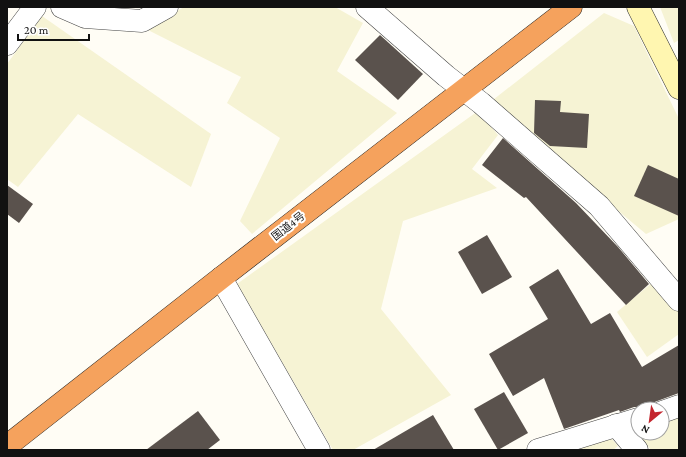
<svg xmlns="http://www.w3.org/2000/svg" width="686" height="457" font-family="'Crimson Pro','Noto Sans JP',serif">
<style>
.farmland{fill:#f6f3d4}
.building{fill:#5a524d}
.lines{fill:none;stroke-linecap:round;stroke-linejoin:round}
.street-casing{stroke:#444;stroke-width:23}
.secondary-casing{stroke:#333;stroke-width:23}
.highway-casing{stroke:#222;stroke-width:23}
.street{stroke:#fff;stroke-width:22}
.secondary{stroke:#fff6b0;stroke-width:22}
.highway{stroke:#f5a25d;stroke-width:22}
.labels{text-anchor:middle;dominant-baseline:central;stroke-width:4;stroke-linejoin:round;paint-order:stroke}
.street-label{font-size:11px;fill:#111;stroke:#fff}
</style>
<rect width="100%" height="100%" fill="#fffdf5"/>
<g class="farmland">
<path d="M 184,7 L 335,7 L 363,23 L 337,71 L 397,113 L 252,234 L 240,221 L 280,138 L 227,103 L 241,77 L 146,29 Z"/>
<path d="M 660,7 L 679,7 L 679,40 L 674,43 Z"/>
<path d="M 604,13 L 634,26 L 679,119 L 679,219 L 646,234 L 489,103 Z"/>
<path d="M 42,16 L 211,134 L 191,187 L 78,114 L 18,187 L 7,179 L 7,64 Z"/>
<path d="M 478,111 L 498,135 L 472,169 L 497,188 L 403,221 L 381,309 L 451,395 L 353,450 L 333,450 L 237,284 Z"/>
<path d="M 659,277 L 679,300 L 679,334 L 647,357 L 617,312 Z"/>
<path d="M 679,416 L 679,450 L 651,450 L 633,428 L 638,427 L 638,433 L 662,433 L 662,421 Z"/>
<path d="M 610,437 L 618,446 L 613,450 L 570,450 Z"/>
</g>
<g class="building">
<path d="M 380,35 L 423,74 L 398,100 L 355,60 Z"/>
<path d="M 535,100 L 561,101 L 560,112 L 589,114 L 587,148 L 550,146 L 534,133 Z"/>
<path d="M 503,138 L 576,203 L 618,247 L 649,284 L 626,305 L 526,197 L 524,198 L 482,165 Z"/>
<path d="M 648,165 L 679,179 L 679,216 L 634,196 Z"/>
<path d="M 7,185 L 33,204 L 19,223 L 7,214 Z"/>
<path d="M 487,235 L 512,277 L 482,294 L 458,252 Z"/>
<path d="M 558,269 L 591,324 L 610,313 L 642,367 L 679,345 L 679,393 L 641,407 L 634,407 L 620,412 L 619,410 L 564,429 L 544,378 L 513,396 L 489,354 L 548,319 L 529,287 Z"/>
<path d="M 504,392 L 528,433 L 498,450 L 474,409 Z"/>
<path d="M 198,411 L 220,440 L 207,450 L 146,450 Z"/>
<path d="M 433,415 L 454,450 L 373,450 Z"/>
</g>
<g class="lines">
<defs>
<g id="street">
<path d="M 62,7 L 85,17 L 142,21 L 167,7"/>
<path d="M 367,7 L 446,76 L 481,103 L 599,206 L 679,300"/>
<path d="M 7,44 L 35,7"/>
<path d="M 221,278 L 319,450"/>
<path d="M 662,412 L 679,406"/>
<path d="M 616,425 L 637,450"/>
<path d="M 538,450 L 638,419"/>
</g>
<path id="secondary" d="M 638,7 L 679,88"/>
<path id="highway" d="M 7,446 L 221,278 L 571,7"/>
</defs>
<use href="#street" class="street-casing"/>
<use href="#secondary" class="secondary-casing"/>
<use href="#highway" class="highway-casing"/>
<use href="#street" class="street"/>
<use href="#secondary" class="secondary"/>
<use href="#highway" class="highway"/>
</g>
<g class="labels">
<g class="street-label">
<text transform="translate(288 226) rotate(-38)">国道4号</text>
</g>
</g>
<rect width="686" height="457" fill="none" stroke="#111111" stroke-width="16"/>
<g transform="translate(650 421) rotate(209)"><circle r="19" fill="#ffffff" stroke="#a0a0a0"/>
<path d="M0-3L7 15L0 10L-7 15Z" fill="#c4262e"/>
<text y="-6" font-size="11" font-weight="bold" text-anchor="middle" fill="#111111">N</text>
</g>
<path d="M18 34v6h71v-6" fill="none" stroke="#111111" stroke-width="2"/>
<text x="24" y="34" font-size="12" fill="#111111" stroke="#ffffff" stroke-width="3" paint-order="stroke">20 m</text>
</svg>
